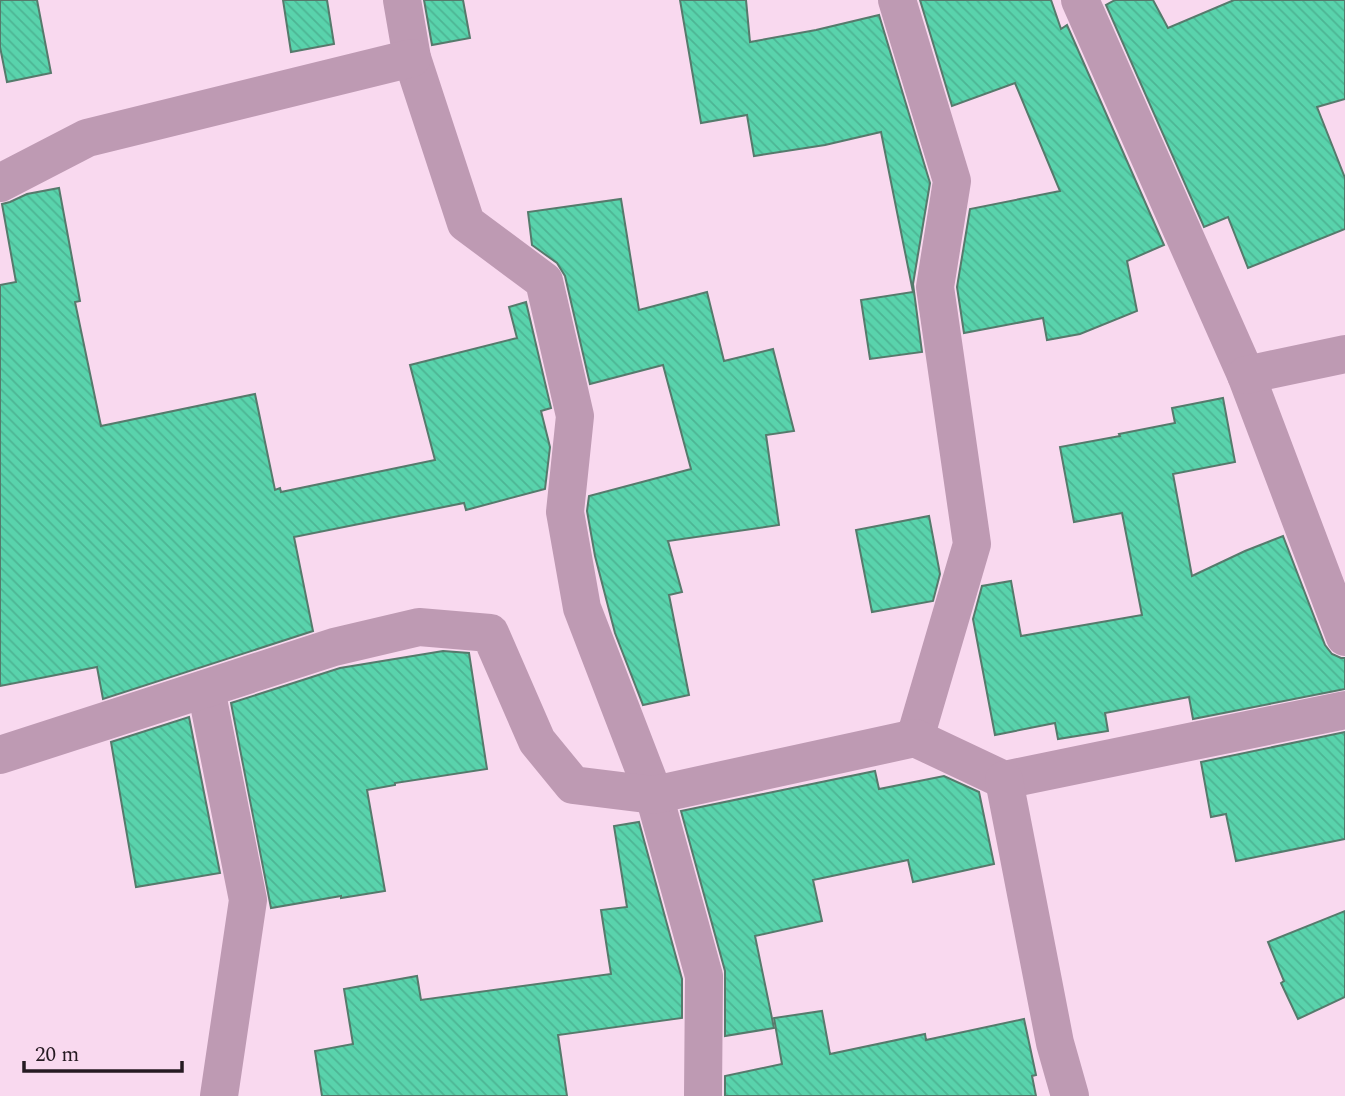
<svg xmlns="http://www.w3.org/2000/svg" width="1345" height="1096" font-family="Spectral,serif">
<style>
.building{fill:url(#building-back-hatch);stroke:#567a6c;stroke-width:2}
.lines{fill:none;stroke-linecap:round;stroke-linejoin:round}
.minor{stroke:#be9ab3;stroke-width:38}
</style>
<defs>
<pattern id="building-back-hatch" width="6" height="6" patternUnits="userSpaceOnUse" patternTransform="scale(1.75)"><rect width="6" height="6" fill="#59d3ac"/><path d="M-1 5l2 2M0 0l6 6M5-1l2 2" fill="none" stroke="#4db594"/></pattern>
</defs>
<rect width="100%" height="100%" fill="#f9d9ef"/>
<g class="building">
<path d="M 0,0 L 37,0 L 51,73 L 7,82 L 0,47 Z"/>
<path d="M 283,0 L 327,0 L 334,44 L 291,52 Z"/>
<path d="M 424,0 L 463,0 L 470,38 L 432,45 Z"/>
<path d="M 680,0 L 746,0 L 750,42 L 816,30 L 879,15 L 930,183 L 913,284 L 922,352 L 870,359 L 861,300 L 913,292 L 881,132 L 825,145 L 754,156 L 747,115 L 701,123 Z"/>
<path d="M 920,0 L 1051,0 L 1061,29 L 1067,25 L 1164,245 L 1127,261 L 1137,311 L 1080,334 L 1047,340 L 1043,318 L 964,333 L 957,287 L 970,209 L 1060,191 L 1015,83 L 952,106 Z"/>
<path d="M 1115,0 L 1153,0 L 1168,28 L 1234,0 L 1345,0 L 1345,99 L 1317,107 L 1345,178 L 1345,229 L 1248,268 L 1228,217 L 1204,227 L 1106,5 Z"/>
<path d="M 59,188 L 80,301 L 75,302 L 101,426 L 255,394 L 275,490 L 280,488 L 281,492 L 435,460 L 410,365 L 517,338 L 509,307 L 526,302 L 551,408 L 541,411 L 550,447 L 545,489 L 466,510 L 464,503 L 294,537 L 313,631 L 103,699 L 97,667 L 0,686 L 0,285 L 16,282 L 2,204 L 10,202 L 27,194 Z"/>
<path d="M 621,199 L 639,310 L 707,292 L 724,361 L 773,349 L 794,431 L 766,435 L 779,525 L 668,541 L 682,592 L 669,595 L 689,695 L 643,705 L 615,633 L 595,556 L 587,511 L 589,496 L 691,469 L 663,365 L 590,384 L 565,276 L 557,263 L 532,245 L 528,212 Z"/>
<path d="M 1223,398 L 1235,462 L 1173,474 L 1192,576 L 1245,551 L 1283,536 L 1325,645 L 1332,654 L 1341,658 L 1345,658 L 1345,689 L 1193,719 L 1189,697 L 1105,713 L 1108,731 L 1058,739 L 1055,723 L 995,735 L 973,619 L 982,586 L 1011,581 L 1021,636 L 1142,615 L 1122,513 L 1074,522 L 1060,447 L 1120,436 L 1119,434 L 1175,423 L 1172,408 Z"/>
<path d="M 929,516 L 940,574 L 933,601 L 872,612 L 856,530 Z"/>
<path d="M 443,651 L 469,653 L 487,769 L 395,783 L 395,785 L 367,790 L 385,891 L 341,898 L 341,896 L 271,908 L 231,703 L 340,668 Z"/>
<path d="M 189,717 L 220,873 L 136,887 L 111,742 Z"/>
<path d="M 1345,732 L 1345,839 L 1236,861 L 1226,814 L 1211,817 L 1201,762 Z"/>
<path d="M 875,771 L 879,789 L 944,776 L 979,792 L 994,864 L 913,882 L 908,860 L 813,880 L 822,921 L 755,936 L 774,1028 L 725,1036 L 725,971 L 681,811 Z"/>
<path d="M 639,822 L 682,979 L 682,1018 L 558,1035 L 567,1096 L 322,1096 L 315,1051 L 353,1044 L 344,989 L 417,976 L 421,1000 L 611,974 L 601,910 L 627,907 L 614,826 Z"/>
<path d="M 1345,911 L 1345,997 L 1298,1019 L 1281,983 L 1284,981 L 1268,942 Z"/>
<path d="M 822,1011 L 830,1054 L 925,1034 L 926,1040 L 1024,1019 L 1036,1075 L 1032,1076 L 1036,1096 L 725,1096 L 725,1076 L 782,1064 L 774,1018 Z"/>
</g>
<g class="lines">
<g class="minor">
<path d="M 402,0 L 412,58 L 466,223 L 544,281 L 575,416 L 565,512 L 582,608 L 654,795 L 704,976 L 703,1096"/>
<path d="M 897,0 L 952,181 L 935,287 L 972,544 L 915,738"/>
<path d="M 1080,0 L 1246,375 L 1345,637"/>
<path d="M 0,183 L 87,138 L 412,58"/>
<path d="M 1246,375 L 1345,354"/>
<path d="M 206,689 L 248,900 L 219,1096"/>
<path d="M 0,755 L 334,647 L 419,627 L 490,633 L 537,741 L 573,785 L 654,795 L 915,738 L 1004,780 L 1345,710"/>
<path d="M 1004,780 L 1055,1043 L 1070,1096"/>
</g>
</g>
<path d="M24 1061v10h158v-10" fill="none" stroke="#261a22" stroke-width="3.5"/>
<text x="35" y="1061" font-size="21" fill="#261a22" stroke="#f9d9ef" stroke-width="5" paint-order="stroke">20 m</text>
</svg>
